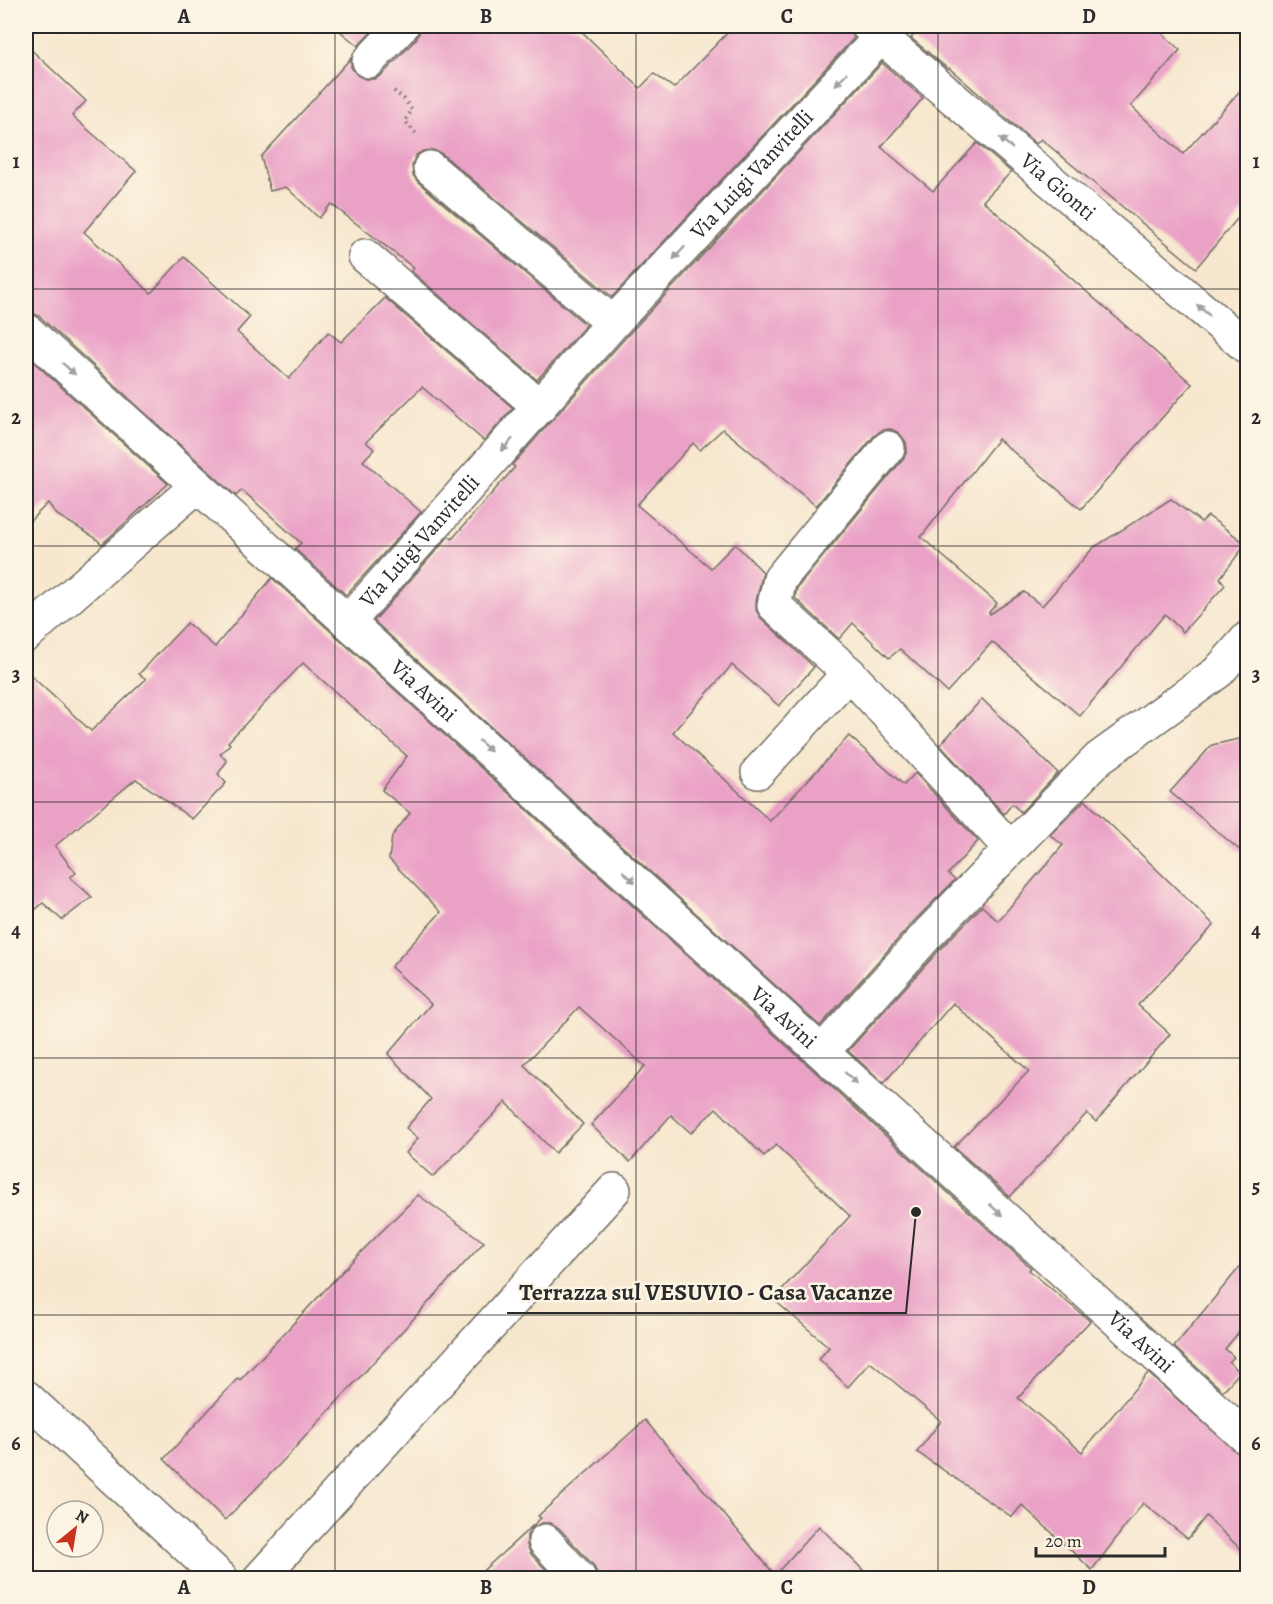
<svg xmlns="http://www.w3.org/2000/svg" width="1273" height="1604" font-family="Alegreya,serif">
<style>
.building{fill:#eaa1c6}
.lines{fill:none;stroke-linecap:round;stroke-linejoin:round}
.street-casing{stroke:#726d64;stroke-width:36}
.path{stroke:#726d64;stroke-width:4;stroke-dasharray:1.5 4.5;stroke-linecap:butt}
.street{stroke:#fff;stroke-width:33}
.oneway{fill:#a0a0a0}
.grid{fill:none;stroke:#2b2b2b;stroke-width:1.5;stroke-opacity:0.55}
.labels{text-anchor:middle;dominant-baseline:central;stroke-width:5;stroke-linejoin:round;paint-order:stroke}
.street-label{font-size:22px;fill:#2b2b2b;stroke:#fcf5e5}
.leader{fill:none;stroke:#2b2b2b;stroke-width:2}
.callout-dot{fill:#2b2b2b;stroke:#fcf5e5;stroke-width:2}
.callout-label{font-size:24px;text-anchor:middle;font-weight:bold;fill:#2b2b2b;stroke:#fcf5e5;stroke-width:5;stroke-linejoin:round;paint-order:stroke}
.neatline{fill:none;stroke:#2b2b2b;stroke-width:2}
.grid-label{font-size:20px;text-anchor:middle;font-weight:bold;fill:#2b2b2b}
</style>
<rect width="100%" height="100%" fill="#fcf5e5"/>
<filter id="ink" filterUnits="userSpaceOnUse"><feTurbulence type="fractalNoise" baseFrequency=".0167" numOctaves="2"/><feDisplacementMap in="SourceGraphic" scale="12" xChannelSelector="R" yChannelSelector="G"/><feConvolveMatrix kernelMatrix="1 2 1 2 8 2 1 2 1" color-interpolation-filters="sRGB"/></filter>
<filter id="wash" filterUnits="userSpaceOnUse"><feTurbulence type="fractalNoise" baseFrequency=".008" numOctaves="4" result="noise"/><feDisplacementMap in="SourceGraphic" scale="24" xChannelSelector="R" yChannelSelector="G"/><feGaussianBlur stdDeviation="1.35" result="paint"/><feColorMatrix in="noise" values="0 0 0 0 0 0 0 0 0 0 0 0 0 0 0 0 0 1.4 0 .05"/><feComposite in="paint" operator="in"/></filter>
<g filter="url(#wash)">
<rect width="100%" height="100%" fill="#f7e7ce"/>
<g id="blocks">
<g class="building">
<path d="M 334,26 L 377,26 L 358,46 Z"/>
<path d="M 420,26 L 576,26 L 640,88 L 654,74 L 674,88 L 734,26 L 848,26 L 854,38 L 612,297 L 442,154 L 433,150 L 423,151 L 416,155 L 412,165 L 413,175 L 418,182 L 586,325 L 537,380 L 411,271 L 414,268 L 331,204 L 319,218 L 286,187 L 270,191 L 261,157 L 351,58 L 351,67 L 357,75 L 365,79 L 375,79 L 383,74 L 416,39 L 420,31 Z"/>
<path d="M 924,26 L 1154,26 L 1180,50 L 1131,106 L 1183,154 L 1248,82 L 1248,206 L 1196,268 L 1041,139 L 1036,144 L 949,68 L 948,69 L 911,38 Z"/>
<path d="M 26,45 L 86,101 L 72,116 L 136,171 L 84,232 L 151,293 L 184,257 L 250,317 L 237,332 L 289,379 L 328,332 L 341,342 L 385,298 L 513,408 L 484,441 L 422,387 L 366,442 L 374,449 L 363,461 L 421,512 L 346,595 L 295,549 L 301,543 L 242,490 L 236,496 L 39,316 L 31,312 L 26,312 Z"/>
<path d="M 882,63 L 923,98 L 881,147 L 933,191 L 977,143 L 1011,172 L 983,201 L 1192,384 L 1081,509 L 998,439 L 921,537 L 997,603 L 989,612 L 990,614 L 1024,592 L 1042,606 L 1093,548 L 1171,499 L 1201,522 L 1208,516 L 1246,544 L 1220,578 L 1225,585 L 1183,632 L 1165,614 L 1080,716 L 992,642 L 947,692 L 900,649 L 889,658 L 853,623 L 839,639 L 795,598 L 797,588 L 903,459 L 907,451 L 906,442 L 899,433 L 891,429 L 882,430 L 874,436 L 816,506 L 723,429 L 700,450 L 693,443 L 637,505 L 711,568 L 735,544 L 763,572 L 756,601 L 756,610 L 761,618 L 814,667 L 779,706 L 732,665 L 673,732 L 770,821 L 849,736 L 904,785 L 915,773 L 978,841 L 948,874 L 955,880 L 914,921 L 820,1026 L 374,621 L 449,536 L 452,539 L 515,467 L 512,465 L 627,336 Z"/>
<path d="M 26,355 L 168,484 L 102,544 L 94,537 L 57,515 L 48,503 L 26,525 Z"/>
<path d="M 272,578 L 1031,1268 L 1029,1270 L 1090,1321 L 1018,1398 L 1082,1452 L 1148,1373 L 1248,1462 L 1248,1556 L 1206,1516 L 1188,1539 L 1143,1503 L 1092,1570 L 1022,1505 L 1012,1517 L 917,1452 L 941,1421 L 870,1362 L 848,1387 L 819,1359 L 829,1347 L 773,1299 L 850,1216 L 776,1145 L 764,1156 L 716,1108 L 691,1133 L 671,1115 L 630,1162 L 591,1125 L 645,1066 L 579,1007 L 524,1065 L 583,1124 L 555,1153 L 506,1102 L 433,1177 L 406,1153 L 418,1138 L 406,1128 L 431,1099 L 388,1054 L 431,1004 L 391,967 L 441,912 L 389,859 L 392,836 L 410,813 L 382,790 L 407,756 L 303,663 L 228,742 L 230,744 L 220,754 L 227,761 L 218,774 L 226,783 L 192,819 L 136,779 L 55,846 L 76,873 L 70,877 L 92,897 L 62,920 L 43,903 L 26,918 L 26,671 L 91,731 L 146,679 L 139,674 L 187,623 L 215,647 Z"/>
<path d="M 982,699 L 1058,773 L 1021,812 L 1012,804 L 1004,814 L 940,745 Z"/>
<path d="M 1248,737 L 1248,857 L 1170,792 L 1212,745 Z"/>
<path d="M 1085,800 L 1214,925 L 1138,1005 L 1170,1034 L 1096,1122 L 1087,1113 L 1010,1197 L 954,1147 L 1029,1071 L 953,1003 L 884,1083 L 848,1051 L 942,947 L 982,906 L 998,921 L 1063,845 L 1050,835 Z"/>
<path d="M 418,1195 L 484,1242 L 280,1464 L 225,1520 L 164,1459 L 238,1378 L 240,1380 L 357,1256 Z"/>
<path d="M 1248,1257 L 1248,1321 L 1225,1349 L 1234,1357 L 1229,1362 L 1240,1372 L 1223,1391 L 1174,1347 Z"/>
<path d="M 645,1420 L 775,1575 L 819,1526 L 871,1578 L 597,1578 L 597,1573 L 593,1565 L 559,1528 L 551,1523 L 542,1523 L 532,1528 L 527,1535 L 527,1545 L 531,1554 L 554,1578 L 475,1578 L 541,1518 L 538,1516 Z"/>
</g>
</g>
</g>
<g filter="url(#ink)">
<use href="#blocks" fill-opacity="0" stroke="#726d64" stroke-width="1.5"/>
<g class="lines">
<defs>
<g id="street">
<path id="s1" d="M 868,26 L 1248,348"/>
<path d="M 369,61 L 402,26"/>
<path d="M 430,168 L 613,323"/>
<path d="M 365,256 L 540,407"/>
<path id="s2" d="M 26,330 L 1248,1439"/>
<path d="M 888,448 L 780,579 L 774,605 L 849,673 L 1010,848"/>
<path id="s3" d="M 348,622 L 613,323 L 891,26"/>
<path d="M 26,635 L 197,486"/>
<path d="M 758,772 L 849,673"/>
<path d="M 822,1052 L 928,934 L 1099,758 L 1218,672 L 1248,638"/>
<path d="M 26,1397 L 221,1578"/>
<path d="M 545,1541 L 579,1578"/>
<path d="M 260,1578 L 614,1190"/>
</g>
</defs>
<use href="#street" class="street-casing"/>
<path class="path" d="M 394,91 L 404,99 L 412,110 L 405,121 L 416,134"/>
<use href="#street" class="street"/>
</g>
<defs><path id="oneway-solid" d="M-6-.8H1V-3.2L6.5 0L1 3.2V.8H-6Z" transform="scale(1.5)"/></defs>
<g class="oneway">
<use href="#oneway-solid" transform="translate(841 79) rotate(133)"/>
<use href="#oneway-solid" transform="translate(1006 143) rotate(-140)"/>
<use href="#oneway-solid" transform="translate(679 253) rotate(133)"/>
<use href="#oneway-solid" transform="translate(1203 310) rotate(-140)"/>
<use href="#oneway-solid" transform="translate(69 369) rotate(42)"/>
<use href="#oneway-solid" transform="translate(507 445) rotate(132)"/>
<use href="#oneway-solid" transform="translate(485 746) rotate(42)"/>
<use href="#oneway-solid" transform="translate(629 877) rotate(42)"/>
<use href="#oneway-solid" transform="translate(851 1078) rotate(42)"/>
<use href="#oneway-solid" transform="translate(996 1210) rotate(42)"/>
</g>
</g>
<path class="grid" d="M 335,26 L 335,1578M 636,26 L 636,1578M 938,26 L 938,1578M 26,289 L 1248,289M 26,546 L 1248,546M 26,802 L 1248,802M 26,1058 L 1248,1058M 26,1315 L 1248,1315"/>
<g class="labels">
<g class="street-label">
<text stroke="none"><textPath href="#s3" startOffset="603">Via Luigi Vanvitelli</textPath></text>
<text stroke="none"><textPath href="#s1" startOffset="249">Via Gionti</textPath></text>
<text stroke="none"><textPath href="#s3" startOffset="108">Via Luigi Vanvitelli</textPath></text>
<text stroke="none"><textPath href="#s2" startOffset="537">Via Avini</textPath></text>
<text stroke="none"><textPath href="#s2" startOffset="1023">Via Avini</textPath></text>
<text stroke="none"><textPath href="#s2" startOffset="1506">Via Avini</textPath></text>
</g>
</g>
<path class="leader" d="M916 1212L906 1313H507"/>
<circle class="callout-dot" cx="916" cy="1212" r="6"/>
<g class="callout-label">
<text x="706" y="1300">Terrazza sul VESUVIO - Casa Vacanze</text>
</g>
<rect width="1273" height="1604" fill="none" stroke="#fcf5e5" stroke-width="66"/>
<g transform="translate(75 1529) rotate(30)"><circle r="28" fill="#fcf5e5" stroke="#a8a49b" stroke-width="1.5"/>
<path d="M0-4.5L10 22L0 15L-10 22Z" fill="#c8321e"/>
<text y="-9" font-size="16" font-weight="bold" text-anchor="middle" fill="#2b2b2b">N</text>
</g>
<path d="M1036 1547v9h129v-9" fill="none" stroke="#2b2b2b" stroke-width="3"/>
<text x="1045" y="1547" font-size="18" fill="#2b2b2b" stroke="#fcf5e5" stroke-width="4.5" paint-order="stroke">20 m</text>
<rect x="33" y="33" width="1207" height="1538" class="neatline"/>
<g class="grid-label">
<text x="184" y="23">A</text>
<text x="486" y="23">B</text>
<text x="787" y="23">C</text>
<text x="1089" y="23">D</text>
<text x="16" y="168">1</text>
<text x="1256" y="168">1</text>
<text x="16" y="424">2</text>
<text x="1256" y="424">2</text>
<text x="16" y="681">3</text>
<text x="1256" y="681">3</text>
<text x="16" y="937">4</text>
<text x="1256" y="937">4</text>
<text x="16" y="1193">5</text>
<text x="1256" y="1193">5</text>
<text x="16" y="1450">6</text>
<text x="1256" y="1450">6</text>
<text x="184" y="1594">A</text>
<text x="486" y="1594">B</text>
<text x="787" y="1594">C</text>
<text x="1089" y="1594">D</text>
</g>
</svg>
